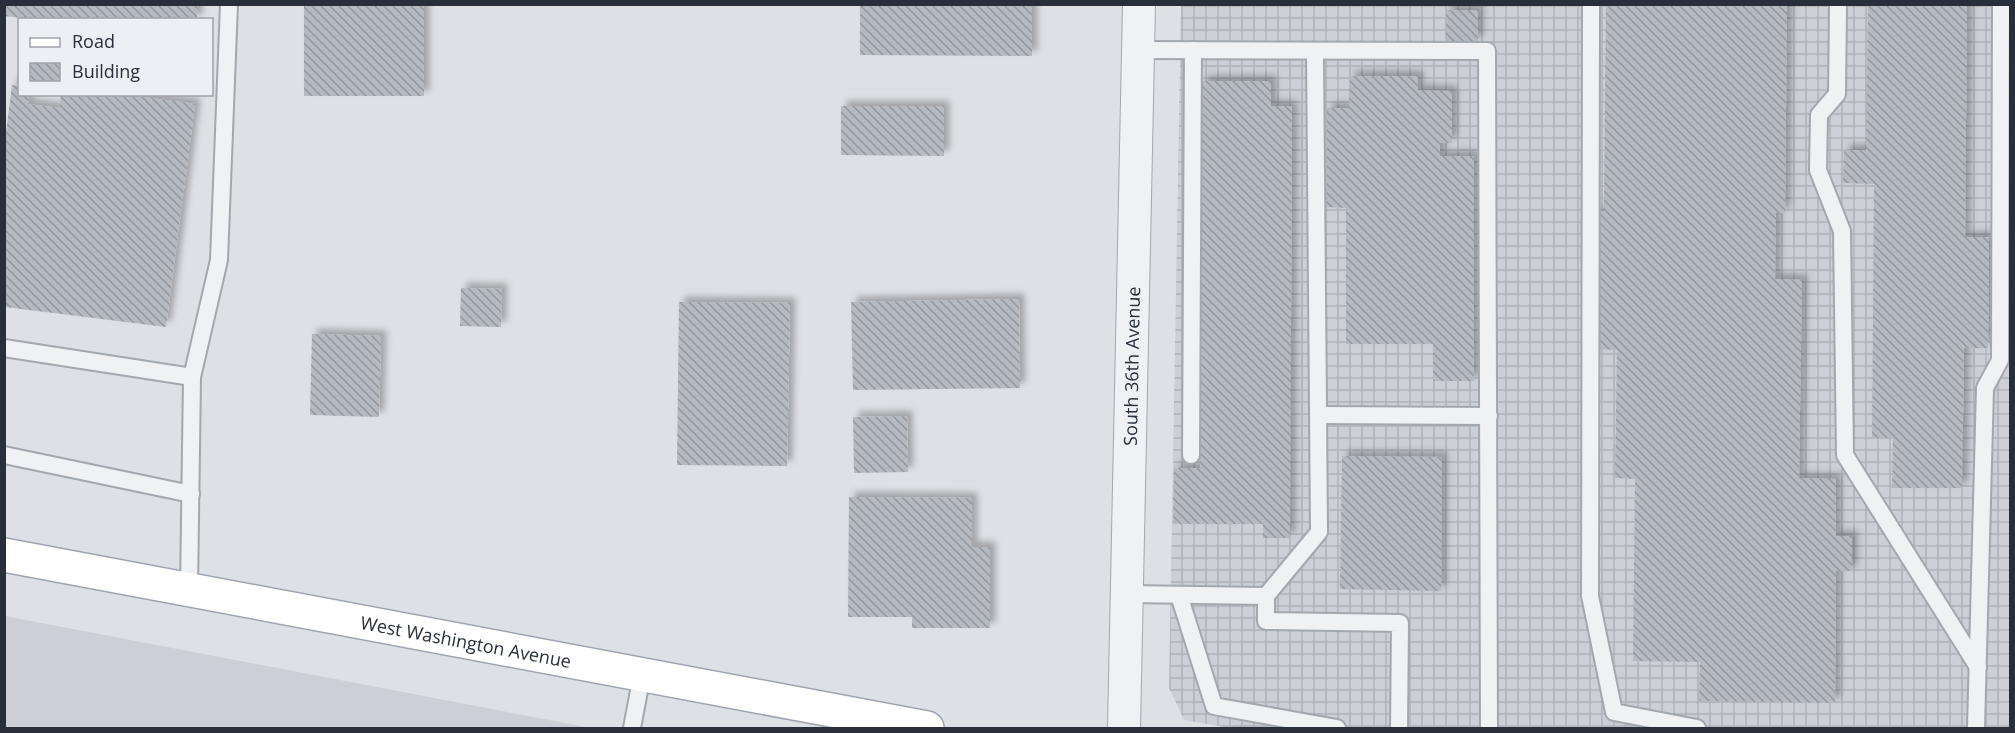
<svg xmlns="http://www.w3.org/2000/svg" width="2015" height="733" font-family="'Open Sans',sans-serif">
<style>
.built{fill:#ccd0d6}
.industrial{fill:url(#industrial-grid)}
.building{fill:url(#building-back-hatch);filter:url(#shadow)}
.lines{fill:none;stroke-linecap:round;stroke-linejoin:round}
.service-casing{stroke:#a3a7ae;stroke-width:20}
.minor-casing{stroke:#a3a7ae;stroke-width:34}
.primary-casing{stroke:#9ea5b0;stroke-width:36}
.service{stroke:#eff1f4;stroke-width:16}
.minor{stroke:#eff1f4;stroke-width:32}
.primary{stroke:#fff;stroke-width:33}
.labels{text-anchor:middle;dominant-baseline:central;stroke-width:4.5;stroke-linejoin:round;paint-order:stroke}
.street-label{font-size:18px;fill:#282f3a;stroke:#eceff3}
</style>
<defs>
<pattern id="industrial-grid" width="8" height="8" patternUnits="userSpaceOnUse" patternTransform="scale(1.5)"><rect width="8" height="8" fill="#ccd0d6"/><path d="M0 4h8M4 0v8" fill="none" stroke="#afb3b8"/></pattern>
<pattern id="building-back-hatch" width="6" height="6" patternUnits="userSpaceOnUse" patternTransform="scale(1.5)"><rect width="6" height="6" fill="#b5bac1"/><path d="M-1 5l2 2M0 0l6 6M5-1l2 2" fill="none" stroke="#93989e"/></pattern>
<filter id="shadow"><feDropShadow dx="5.5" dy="-5.5" stdDeviation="3" flood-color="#0004"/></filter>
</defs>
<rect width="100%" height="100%" fill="#dde0e5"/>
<path class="built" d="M 5,616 L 591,728 L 5,728 Z"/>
<path class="industrial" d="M 1181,5 L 2010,5 L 2010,728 L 1230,728 L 1184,720 L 1169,688 Z"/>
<g class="building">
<path d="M 4,4 L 198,4 L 197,20 L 39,20 L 4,16 Z"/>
<rect x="304" y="4" width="120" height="92"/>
<path d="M 1606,4 L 1787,4 L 1785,213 L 1776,213 L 1775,279 L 1802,280 L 1799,478 L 1836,479 L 1836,536 L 1852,536 L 1852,571 L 1836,571 L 1835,703 L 1699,701 L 1700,662 L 1633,661 L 1635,479 L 1615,478 L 1617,350 L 1595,349 L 1596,211 L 1604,211 Z"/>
<path d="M 1868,4 L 1967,4 L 1965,237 L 1989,237 L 1988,348 L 1964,348 L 1962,488 L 1892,488 L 1893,438 L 1872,438 L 1874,184 L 1843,183 L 1844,150 L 1866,150 Z"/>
<path d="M 860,5 L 1032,5 L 1032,56 L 860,55 Z"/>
<rect x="1446" y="10" width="32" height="32"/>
<path d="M 1350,76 L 1418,76 L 1418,90 L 1452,91 L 1452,143 L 1440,143 L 1440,156 L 1474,156 L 1474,381 L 1433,381 L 1433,344 L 1346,344 L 1346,208 L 1327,207 L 1327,108 L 1349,108 Z"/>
<path d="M 1202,81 L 1271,81 L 1271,106 L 1292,106 L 1290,538 L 1263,538 L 1263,524 L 1173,524 L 1174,468 L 1200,468 Z"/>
<path d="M 12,85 L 20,86 L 20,94 L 29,94 L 28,104 L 59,108 L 61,94 L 120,94 L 195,104 L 166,327 L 5,307 L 5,141 Z"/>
<path d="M 841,106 L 944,106 L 944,156 L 841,155 Z"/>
<path d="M 461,288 L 502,289 L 501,327 L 460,326 Z"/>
<path d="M 1019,299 L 1020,388 L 853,390 L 851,302 Z"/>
<path d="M 679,302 L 790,303 L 787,466 L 677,465 Z"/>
<path d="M 312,334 L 381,336 L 379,417 L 310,415 Z"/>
<path d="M 907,416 L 908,472 L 854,473 L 853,417 Z"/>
<path d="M 1342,456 L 1442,457 L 1441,591 L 1340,589 Z"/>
<path d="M 849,497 L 972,498 L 972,547 L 990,547 L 990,628 L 912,628 L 912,617 L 848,617 Z"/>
</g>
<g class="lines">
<defs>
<g id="service">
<path d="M 1591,4 L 1590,596 L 1614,712 L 1697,728"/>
<path d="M 1838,4 L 1837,94 L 1819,115 L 1818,170 L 1842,231 L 1845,455 L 1978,667"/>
<path d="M 1138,50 L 1487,51 L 1489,728"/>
<path d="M 4,348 L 192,377 L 189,590"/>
<path d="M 192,377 L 219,260 L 229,4"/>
<path d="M 1318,415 L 1489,416"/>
<path d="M 4,455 L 191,494"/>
<path d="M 1191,455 L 1193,50"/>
<path d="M 1127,594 L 1266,596 L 1266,621 L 1400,623 L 1399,728"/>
<path d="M 1179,595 L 1214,706 L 1337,728"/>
<path d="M 1266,596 L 1319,532 L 1315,51"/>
<path d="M 632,728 L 642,675"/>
<path d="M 1976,728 L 1985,388 L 2000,360 L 2001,4"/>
</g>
<g id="minor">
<path id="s1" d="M 1124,728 L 1139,4"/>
</g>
<g id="primary">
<path id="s2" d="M 4,555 L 927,728"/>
</g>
</defs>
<use href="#service" class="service-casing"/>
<use href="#minor" class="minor-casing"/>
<use href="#primary" class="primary-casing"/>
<use href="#service" class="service"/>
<use href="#minor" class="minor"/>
<use href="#primary" class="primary"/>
</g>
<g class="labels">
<g class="street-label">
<text stroke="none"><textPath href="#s1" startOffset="362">South 36th Avenue</textPath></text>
<text stroke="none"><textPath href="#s2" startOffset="470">West Washington Avenue</textPath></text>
</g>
</g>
<rect width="2015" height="733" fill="none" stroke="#282f3a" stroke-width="12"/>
<rect x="18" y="18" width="195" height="78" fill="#eceff3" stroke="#9ea2a9" stroke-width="1.5"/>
<rect x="30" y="38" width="30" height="9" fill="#ffffff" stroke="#9ea2a9" stroke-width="1.5"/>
<text x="72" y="48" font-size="18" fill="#282f3a">Road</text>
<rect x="30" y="63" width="30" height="18" fill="url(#building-back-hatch)" stroke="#9ea2a9" stroke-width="1.5"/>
<text x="72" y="78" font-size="18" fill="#282f3a">Building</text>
</svg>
